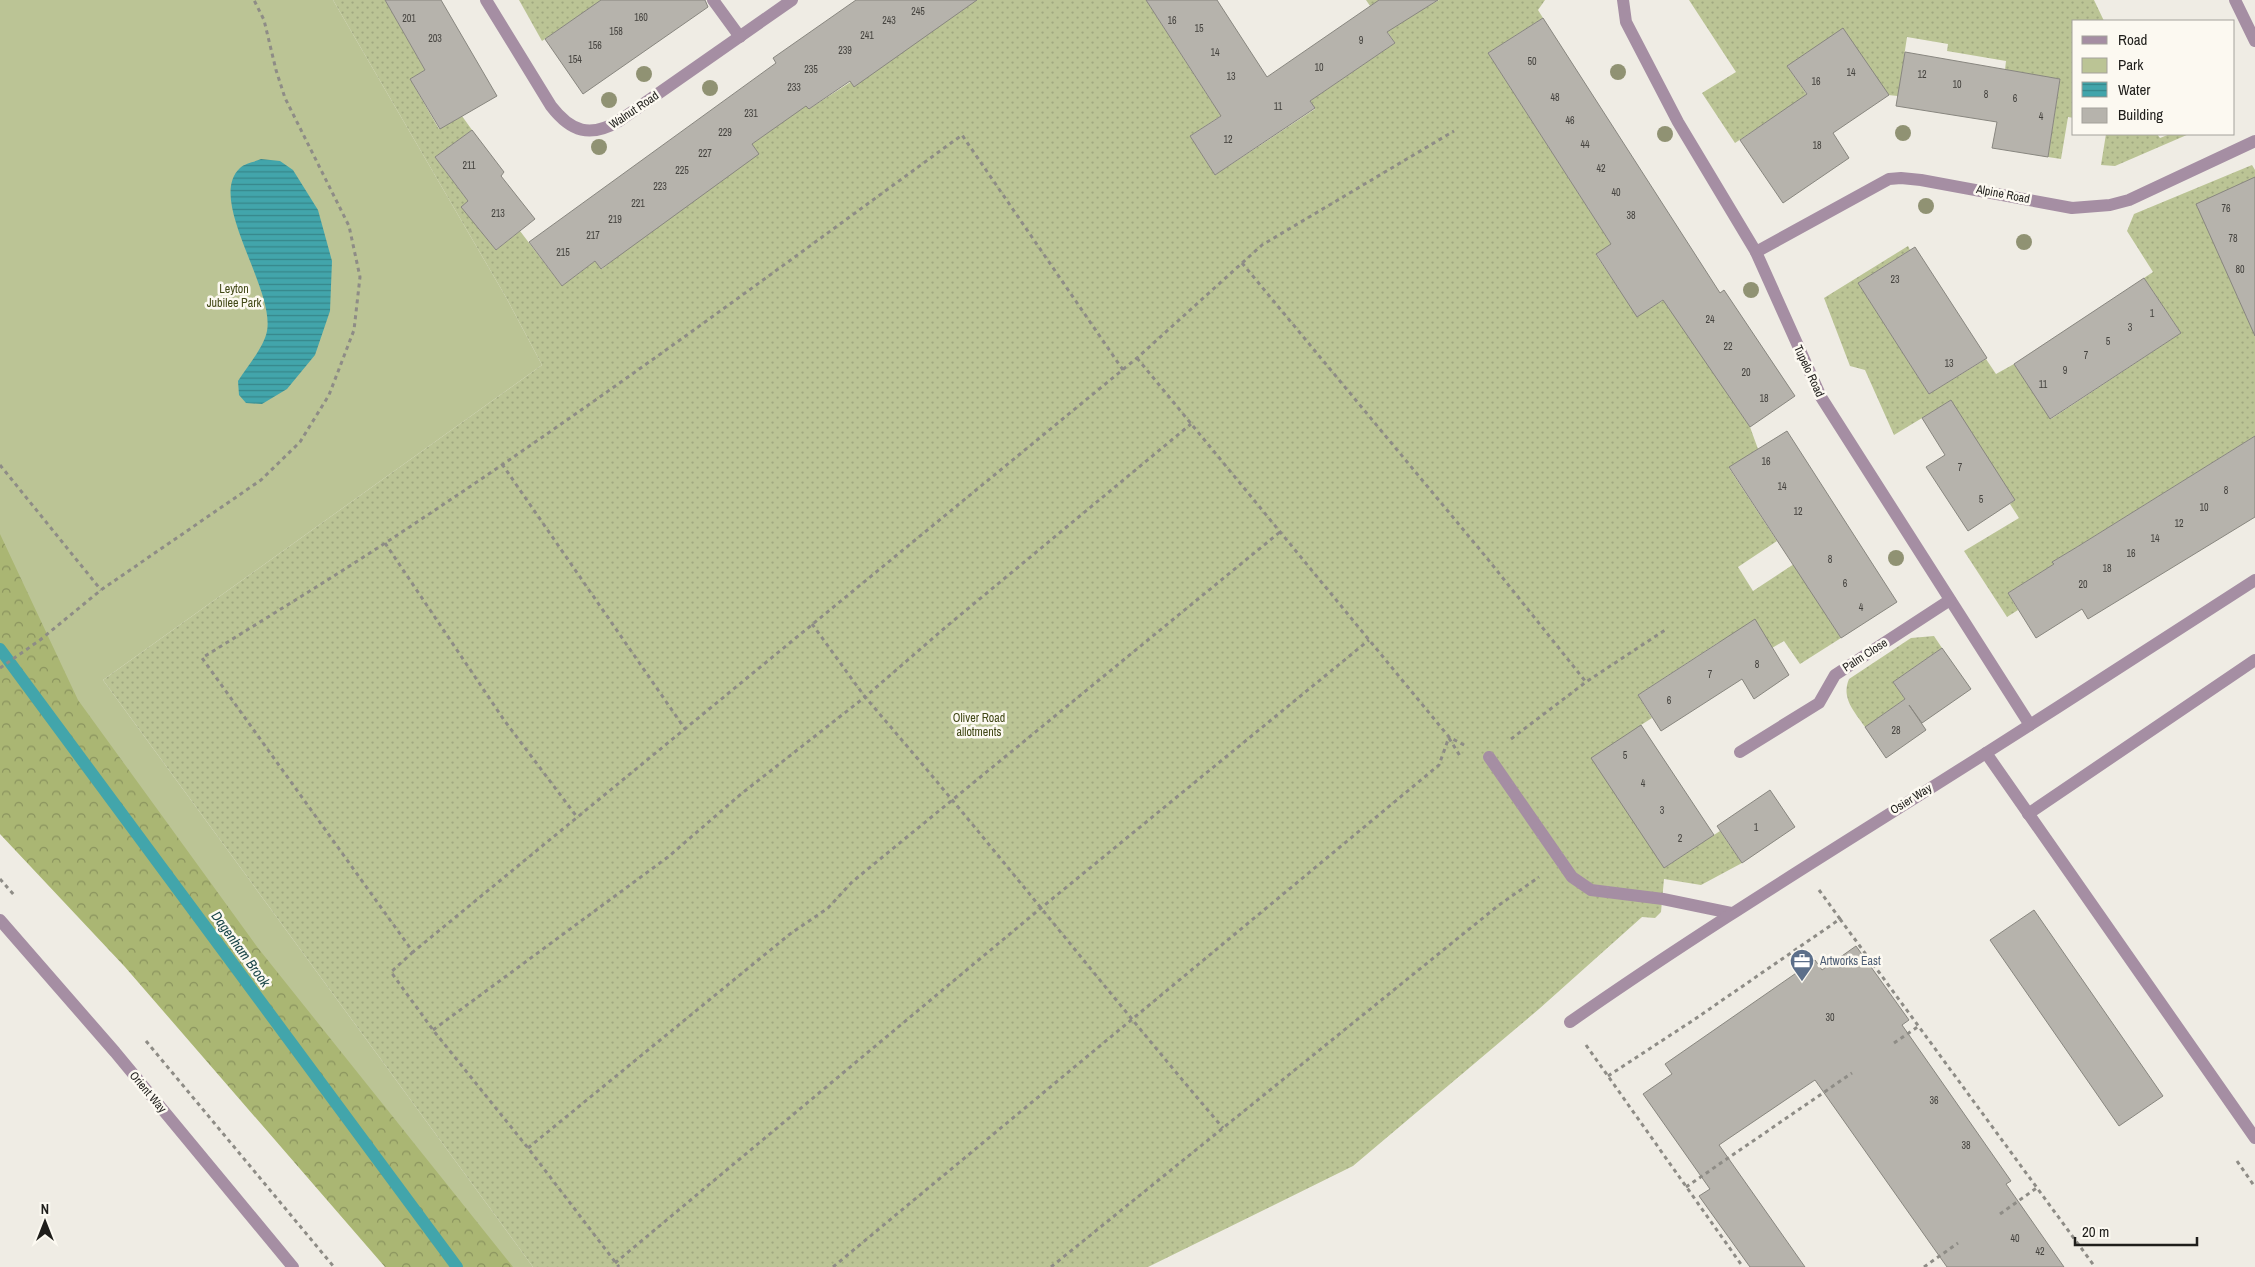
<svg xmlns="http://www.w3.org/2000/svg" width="2255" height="1267" font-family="'Archivo Narrow',sans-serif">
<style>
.green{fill:#bbc495}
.forest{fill:url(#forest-crowns)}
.garden{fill:url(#garden-dots)}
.water{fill:url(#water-rules)}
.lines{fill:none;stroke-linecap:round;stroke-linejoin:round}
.stream{stroke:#42a5ab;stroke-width:12}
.building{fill:#b6b3ac;stroke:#88867f}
.path{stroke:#8e8c86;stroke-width:3;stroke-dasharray:4 4;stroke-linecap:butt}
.service{stroke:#a58ea3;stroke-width:12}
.minor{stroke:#a58ea3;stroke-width:12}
.tertiary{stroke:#a58ea3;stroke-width:12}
.tree{fill:#909273}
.labels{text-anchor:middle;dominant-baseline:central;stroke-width:5;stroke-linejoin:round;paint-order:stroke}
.number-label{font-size:10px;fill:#45433f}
.street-label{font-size:12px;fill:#1f1e1b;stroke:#fcf9f1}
.park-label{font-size:12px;fill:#424917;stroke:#fcf9f1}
.service-label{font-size:12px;fill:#4e5e75;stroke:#fcf9f1;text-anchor:start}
.water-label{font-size:14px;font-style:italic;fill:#194548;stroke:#fcf9f1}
</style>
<defs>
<pattern id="forest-crowns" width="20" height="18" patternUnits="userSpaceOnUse" patternTransform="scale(1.25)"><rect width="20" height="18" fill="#aab673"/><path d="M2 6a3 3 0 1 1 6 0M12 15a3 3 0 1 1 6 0" fill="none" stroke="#8a935e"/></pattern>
<pattern id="garden-dots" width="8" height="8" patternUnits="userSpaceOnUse" patternTransform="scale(1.25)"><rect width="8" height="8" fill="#bbc495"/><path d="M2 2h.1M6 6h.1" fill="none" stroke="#a0a880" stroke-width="1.8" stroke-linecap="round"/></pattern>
<pattern id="water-rules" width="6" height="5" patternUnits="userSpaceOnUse" patternTransform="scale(1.25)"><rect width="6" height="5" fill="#42a5ab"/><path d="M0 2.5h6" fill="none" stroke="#37868a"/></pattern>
</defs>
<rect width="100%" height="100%" fill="#efece4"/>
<path class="green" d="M 0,0 L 333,0 L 507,299 L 542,365 L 103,680 L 533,1267 L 413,1267 L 0,801 Z"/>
<path class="forest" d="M 0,534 L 78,700 L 258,948 L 513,1267 L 385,1267 L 125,967 L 0,834 Z"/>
<g class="garden">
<path d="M 333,0 L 385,0 L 425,70 L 410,79 L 439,129 L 462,116 L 472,130 L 435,157 L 468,201 L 462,207 L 496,250 L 520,231 L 562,286 L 595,261 L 602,269 L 752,144 L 806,105 L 809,109 L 977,0 L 1146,0 L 1213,104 L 1225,113 L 1190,136 L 1215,175 L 1315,109 L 1310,101 L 1395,43 L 1366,0 L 1387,0 L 1425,8 L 1439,0 L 1545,0 L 1538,10 L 1543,18 L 1488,53 L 1611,244 L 1596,255 L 1637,316 L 1664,300 L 1750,427 L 1758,449 L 1729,468 L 1777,541 L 1738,567 L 1753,591 L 1794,564 L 1841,638 L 1800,664 L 1784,641 L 1772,648 L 1719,642 L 1638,695 L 1652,718 L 1641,725 L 1664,868 L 1720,831 L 1742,863 L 1701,885 L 1664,879 L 1661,912 L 1655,918 L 1642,917 L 1539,1009 L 1353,1166 L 1148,1267 L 533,1267 L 103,680 L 542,365 L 507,299 Z"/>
<path d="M 519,0 L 602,0 L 542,41 Z"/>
<path d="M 1689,0 L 2094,0 L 2104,21 L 2074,21 L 2074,118 L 2068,117 L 2061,159 L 2048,157 L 2060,79 L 2005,70 L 2006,61 L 1947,51 L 1948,44 L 1907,37 L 1898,96 L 1888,95 L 1843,29 L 1787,66 L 1807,95 L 1735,143 L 1702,93 L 1736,72 Z"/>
<path d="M 2106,134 L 2157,134 L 2160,138 L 2170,134 L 2189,134 L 2115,166 L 2101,165 Z"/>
<path d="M 2252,165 L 2255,170 L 2255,436 L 2077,547 L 2052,562 L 2054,564 L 2008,593 L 2018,610 L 2007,617 L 1964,551 L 2019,518 L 2010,504 L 2015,500 L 1950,401 L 1894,435 L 1865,370 L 1850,366 L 1824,298 L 1908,246 L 1910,250 L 1858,283 L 1929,394 L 1986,359 L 1996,374 L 2014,364 L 2051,419 L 2181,333 L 2144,278 L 2153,272 L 2127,231 L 2134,214 Z"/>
<path d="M 1934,636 L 1942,648 L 1893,682 L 1905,699 L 1865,727 C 1854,711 1841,698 1849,679 L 1911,638 Z"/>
</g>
<path class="water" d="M 261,159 L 280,161 L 293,170 L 318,210 L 332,261 L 330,311 L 315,355 L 287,389 L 262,404 L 246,403 L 239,395 L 238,381 C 247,367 264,347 267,331 C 275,288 206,199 240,168 C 245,163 255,162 261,159 Z"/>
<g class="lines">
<path class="stream" d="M 0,649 L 457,1267"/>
</g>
<g class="building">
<path d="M 385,0 L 441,0 L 497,96 L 440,129 L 410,79 L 425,70 Z"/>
<path d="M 601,0 L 705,0 L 708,7 L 583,94 L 545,39 Z"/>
<path d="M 856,0 L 977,0 L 854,87 L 850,81 L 809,109 L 806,106 L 752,144 L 759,154 L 601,269 L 595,261 L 562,286 L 529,242 L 776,63 L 773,58 Z"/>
<path d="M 1146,0 L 1217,0 L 1267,77 L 1379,0 L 1438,0 L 1387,32 L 1395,43 L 1310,101 L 1315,108 L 1215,175 L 1190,136 L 1221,116 Z"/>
<path d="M 1543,18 L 1720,293 L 1724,290 L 1795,396 L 1750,427 L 1663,300 L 1637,317 L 1596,254 L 1611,244 L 1488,53 Z"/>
<path d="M 1843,28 L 1889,95 L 1833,133 L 1849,158 L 1783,203 L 1740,140 L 1807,94 L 1787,66 Z"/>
<path d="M 1905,52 L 2060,79 L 2048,157 L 1992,148 L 1997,122 L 1896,106 Z"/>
<path d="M 472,130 L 504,172 L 501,176 L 535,219 L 496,250 L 461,207 L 468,201 L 435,157 Z"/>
<path d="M 2255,177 L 2255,336 L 2196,204 Z"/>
<path d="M 1915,247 L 1987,358 L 1929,394 L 1858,283 Z"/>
<path d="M 2144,278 L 2181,333 L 2050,419 L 2014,364 Z"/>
<path d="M 1951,400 L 2015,500 L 1968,531 L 1926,467 L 1945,455 L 1922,418 Z"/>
<path d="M 1787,431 L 1897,602 L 1841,638 L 1729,467 Z"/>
<path d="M 2255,436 L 2255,517 L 2088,619 L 2082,609 L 2036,638 L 2008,593 L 2054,564 L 2052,562 L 2077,547 Z"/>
<path d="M 1755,619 L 1789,675 L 1754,699 L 1742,679 L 1661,731 L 1638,695 Z"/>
<path d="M 1942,648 L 1971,689 L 1922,723 L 1909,705 L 1926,730 L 1886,758 L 1865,727 L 1905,699 L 1893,682 Z"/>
<path d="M 1641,725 L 1714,835 L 1664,868 L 1591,758 Z"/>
<path d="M 1770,790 L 1795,827 L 1742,863 L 1717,826 Z"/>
<path d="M 2034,910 L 2163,1096 L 2119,1126 L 1990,940 Z"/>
<path d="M 1856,946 L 1909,1020 L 1902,1025 L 2011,1181 L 2006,1184 L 2064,1267 L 1947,1267 L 1815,1080 L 1719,1145 L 1805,1267 L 1750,1267 L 1699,1196 L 1710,1189 L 1643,1094 L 1672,1074 L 1665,1064 L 1815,960 L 1822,970 Z"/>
</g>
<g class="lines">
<g class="path">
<path d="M 1242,263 L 1486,557 L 1586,682"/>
<path d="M 1137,358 L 1449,737 L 1466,746"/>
<path d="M 1123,370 L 962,135 C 782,266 603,399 417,522 C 347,569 274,613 202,658 L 413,952 L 1137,358 L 1262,245 L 1454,131"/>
<path d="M 502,464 L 685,729"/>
<path d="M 0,465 L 101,590"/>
<path d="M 385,543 L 504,720 L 577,817"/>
<path d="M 812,624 L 865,697 L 947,626 L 1191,424"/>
<path d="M 0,668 L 40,640 L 101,590 L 261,480 L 300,442 L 329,395 L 354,330 L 360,277 L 349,226 L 285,98 L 276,70 L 264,20 L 254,0"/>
<path d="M 1449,738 L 1460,756"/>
<path d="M 1511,739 L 1586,682 L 1665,630"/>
<path d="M 0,879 L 14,895"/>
<path d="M 1819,890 L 1840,919"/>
<path d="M 413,952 L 391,972 L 433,1030 L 528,1148 L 619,1267"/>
<path d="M 433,1030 L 668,857 L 741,794 L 865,697 C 987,838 1102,986 1223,1128"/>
<path d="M 146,1041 L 334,1267"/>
<path d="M 1894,1043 L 1919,1026"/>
<path d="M 1586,1045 L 1743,1267"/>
<path d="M 1608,1076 L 1695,1019 L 1840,919 L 2095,1267"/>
<path d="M 528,1148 L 790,934 L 828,908 L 852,882 L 1280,532"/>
<path d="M 2237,1161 L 2255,1187"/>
<path d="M 1686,1187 L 1852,1073"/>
<path d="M 2000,1214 L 2038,1187"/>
<path d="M 615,1263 L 1041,908 L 1369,640"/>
<path d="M 833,1267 L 1439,765 L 1449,737"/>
<path d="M 1051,1267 L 1499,905 L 1539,877"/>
<path d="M 1924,1267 L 1958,1243"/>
</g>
<g class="service">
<path d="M 1986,753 L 2255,1138"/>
<path d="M 1489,757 L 1572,877 L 1591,890 L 1663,899 L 1731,913"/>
<path d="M 2028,814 L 2255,660"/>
</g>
<g class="minor">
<path d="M 486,0 L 551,106 C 571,132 590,138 619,121 L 792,0"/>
<path d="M 713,0 L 740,37"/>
<path d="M 1623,0 L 1626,22 L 1678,122 L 1756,252 L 1821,397 L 2030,725"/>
<path d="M 1756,252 L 1889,179 L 1901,178 L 1921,180 L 2072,208 L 2110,205 L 2129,200 L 2255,141"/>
<path d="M 1740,752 L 1819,703 L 1835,675 L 1950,600"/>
<path d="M 1570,1022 C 1706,927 1846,842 1986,753 C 2076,696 2165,638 2255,580"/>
</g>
<g class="tertiary">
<path d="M 2235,0 L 2255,41"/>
<path d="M 0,920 L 115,1052 L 293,1267"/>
</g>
</g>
<g class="tree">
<circle cx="1618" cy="72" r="8"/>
<circle cx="644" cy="74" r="8"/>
<circle cx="710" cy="88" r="8"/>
<circle cx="609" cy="100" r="8"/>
<circle cx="1903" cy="133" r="8"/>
<circle cx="1665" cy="134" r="8"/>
<circle cx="599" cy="147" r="8"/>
<circle cx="1926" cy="206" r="8"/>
<circle cx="2024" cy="242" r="8"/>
<circle cx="1751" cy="290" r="8"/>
<circle cx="1896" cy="558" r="8"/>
</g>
<defs>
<symbol id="office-pin" viewBox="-11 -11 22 30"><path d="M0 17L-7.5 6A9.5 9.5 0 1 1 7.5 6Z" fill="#5c6f8a" stroke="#fcf9f1"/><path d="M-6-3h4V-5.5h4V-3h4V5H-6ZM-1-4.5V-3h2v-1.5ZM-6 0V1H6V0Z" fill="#fff"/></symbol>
</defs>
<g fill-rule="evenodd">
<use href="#office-pin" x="1788" y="947" width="28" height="38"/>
</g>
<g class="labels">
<g class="number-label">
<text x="918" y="11">245</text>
<text x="641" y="17">160</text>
<text x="409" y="18">201</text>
<text x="889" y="20">243</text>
<text x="1172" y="20">16</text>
<text x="1199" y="28">15</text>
<text x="616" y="31">158</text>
<text x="867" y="35">241</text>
<text x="435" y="38">203</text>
<text x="1361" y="40">9</text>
<text x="595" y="45">156</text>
<text x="845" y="50">239</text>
<text x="1215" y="52">14</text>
<text x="575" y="59">154</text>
<text x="1532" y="61">50</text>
<text x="1319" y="67">10</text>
<text x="811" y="69">235</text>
<text x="1851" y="72">14</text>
<text x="1922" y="74">12</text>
<text x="1231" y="76">13</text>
<text x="1816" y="81">16</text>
<text x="1957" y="84">10</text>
<text x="794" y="87">233</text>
<text x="1986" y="94">8</text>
<text x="1555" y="97">48</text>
<text x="2015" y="98">6</text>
<text x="1278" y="106">11</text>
<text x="751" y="113">231</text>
<text x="2041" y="116">4</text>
<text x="1570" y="120">46</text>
<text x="725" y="132">229</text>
<text x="1228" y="139">12</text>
<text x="1585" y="144">44</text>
<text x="1817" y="145">18</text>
<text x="705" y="153">227</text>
<text x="469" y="165">211</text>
<text x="1601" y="168">42</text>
<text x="682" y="170">225</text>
<text x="660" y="186">223</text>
<text x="1616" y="192">40</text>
<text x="638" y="203">221</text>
<text x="2226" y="208">76</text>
<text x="498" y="213">213</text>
<text x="1631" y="215">38</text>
<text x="615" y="219">219</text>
<text x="593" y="235">217</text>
<text x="2233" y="238">78</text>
<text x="563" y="252">215</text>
<text x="2240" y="269">80</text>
<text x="1895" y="279">23</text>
<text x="2152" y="313">1</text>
<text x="1710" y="319">24</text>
<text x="2130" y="327">3</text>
<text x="2108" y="341">5</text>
<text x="1728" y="346">22</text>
<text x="2086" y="355">7</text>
<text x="1949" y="363">13</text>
<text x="2065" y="370">9</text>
<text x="1746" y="372">20</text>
<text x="2043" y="384">11</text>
<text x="1764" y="398">18</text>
<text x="1766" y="461">16</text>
<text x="1960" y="467">7</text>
<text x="1782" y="486">14</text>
<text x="2226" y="490">8</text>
<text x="1981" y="499">5</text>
<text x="2204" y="507">10</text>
<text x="1798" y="511">12</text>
<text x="2179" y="523">12</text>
<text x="2155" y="538">14</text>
<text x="2131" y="553">16</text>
<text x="1830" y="559">8</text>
<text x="2107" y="568">18</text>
<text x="1845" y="583">6</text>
<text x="2083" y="584">20</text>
<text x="1861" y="607">4</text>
<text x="1757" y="664">8</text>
<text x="1710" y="674">7</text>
<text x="1669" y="700">6</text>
<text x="1896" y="730">28</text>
<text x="1625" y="755">5</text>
<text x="1643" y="783">4</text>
<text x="1662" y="810">3</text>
<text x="1756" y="827">1</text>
<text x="1680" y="838">2</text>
<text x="1830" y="1017">30</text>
<text x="1934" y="1100">36</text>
<text x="1966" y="1145">38</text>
<text x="2015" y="1238">40</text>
<text x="2040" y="1251">42</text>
</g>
<g class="street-label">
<text transform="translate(634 110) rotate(-34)">Walnut Road</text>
<text transform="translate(2003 194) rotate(11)">Alpine Road</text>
<text transform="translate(1809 371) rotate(65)">Tupelo Road</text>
<text transform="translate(1865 655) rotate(-33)">Palm Close</text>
<text transform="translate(1911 799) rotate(-32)">Osier Way</text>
<text transform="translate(148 1092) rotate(50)">Orient Way</text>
</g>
<g class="park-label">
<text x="234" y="289">Leyton<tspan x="234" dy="14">Jubilee Park</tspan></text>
<text x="979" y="718">Oliver Road<tspan x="979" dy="14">allotments</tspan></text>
</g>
<g class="service-label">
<text x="1820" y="961">Artworks East</text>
</g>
<g class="water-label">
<text transform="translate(241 949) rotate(54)">Dagenham Brook</text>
</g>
</g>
<rect x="2072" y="20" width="162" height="115" fill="#fcf9f1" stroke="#a4a19b"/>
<rect x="2082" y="36" width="25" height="8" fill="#a58ea3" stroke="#a4a19b"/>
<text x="2118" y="45" font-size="15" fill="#1f1e1b">Road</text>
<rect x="2082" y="58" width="25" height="15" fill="#bbc495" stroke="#a4a19b"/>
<text x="2118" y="70" font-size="15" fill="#1f1e1b">Park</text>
<rect x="2082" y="82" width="25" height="15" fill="url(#water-rules)" stroke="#a4a19b"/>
<text x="2118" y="95" font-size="15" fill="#1f1e1b">Water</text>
<rect x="2082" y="108" width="25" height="15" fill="#b6b3ac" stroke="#a4a19b"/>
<text x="2118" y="120" font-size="15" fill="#1f1e1b">Building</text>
<g transform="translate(45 1222)" stroke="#fcf9f1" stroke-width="4" paint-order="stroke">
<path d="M0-4L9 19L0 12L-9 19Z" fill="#1f1e1b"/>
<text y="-8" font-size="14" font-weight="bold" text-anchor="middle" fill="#1f1e1b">N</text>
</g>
<path d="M2075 1237v8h122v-8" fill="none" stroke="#1f1e1b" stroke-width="2.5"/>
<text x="2082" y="1237" font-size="15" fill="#1f1e1b" stroke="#fcf9f1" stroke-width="4" paint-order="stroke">20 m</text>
</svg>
